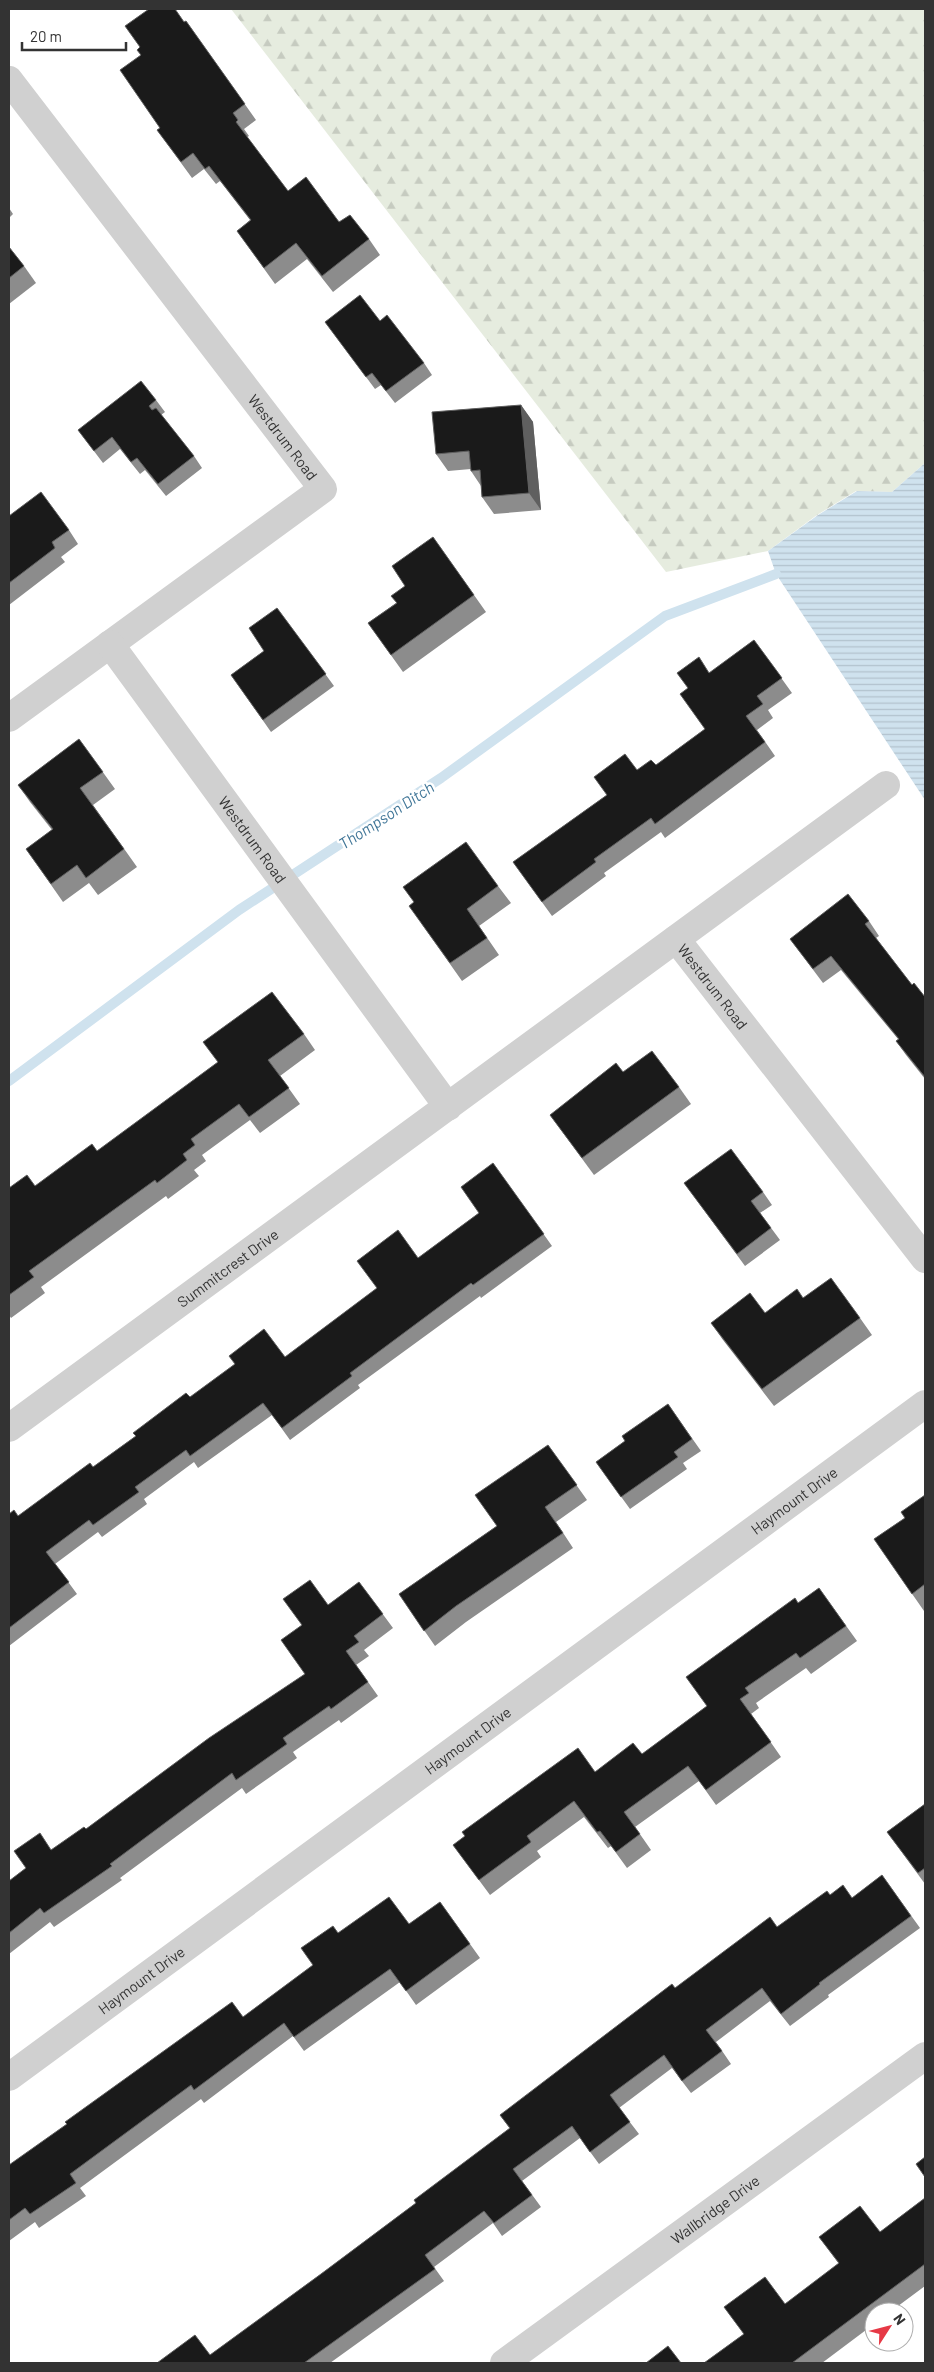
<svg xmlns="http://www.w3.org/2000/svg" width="934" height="2372" font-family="Barlow,sans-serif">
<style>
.forest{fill:url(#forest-firs)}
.water{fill:url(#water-rules)}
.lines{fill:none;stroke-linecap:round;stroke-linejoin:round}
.stream{stroke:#cfe2ee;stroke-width:10}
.minor{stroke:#d0d0d0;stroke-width:28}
.wall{fill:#8c8c8c}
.shaded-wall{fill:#5f5f5f}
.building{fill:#1a1a1a;stroke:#5f5f5f}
.labels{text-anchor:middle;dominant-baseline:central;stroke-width:5;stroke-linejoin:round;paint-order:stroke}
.street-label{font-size:15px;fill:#333;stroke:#fff}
.water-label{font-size:16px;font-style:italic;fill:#3f7597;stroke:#fff}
</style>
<defs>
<pattern id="forest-firs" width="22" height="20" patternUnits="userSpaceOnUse" patternTransform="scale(1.25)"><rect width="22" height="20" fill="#e6ecdf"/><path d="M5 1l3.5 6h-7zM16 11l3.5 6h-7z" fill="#c6cbc0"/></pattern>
<pattern id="water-rules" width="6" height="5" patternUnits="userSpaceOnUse" patternTransform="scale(1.25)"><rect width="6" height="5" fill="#cfe2ee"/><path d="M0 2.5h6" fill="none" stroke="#b2c2cd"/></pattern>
</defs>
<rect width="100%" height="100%" fill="#fff"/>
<path class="forest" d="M 231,9 L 925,9 L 925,463 L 892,492 L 856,491 L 817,515 L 768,551 L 666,572 Z"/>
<path class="water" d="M 925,463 L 925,800 L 776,574 L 768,551 L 818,515 L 857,491 L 892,492 Z"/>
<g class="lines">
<path class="stream" d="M 9,1081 L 239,910 L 441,778 L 665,616 L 776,574"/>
<g class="minor">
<path id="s1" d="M 9,80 L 323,489 L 9,718"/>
<path id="s2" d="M 110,644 L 448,1107"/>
<path id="s3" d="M 676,939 L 925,1259"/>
<path id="s4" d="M 9,1428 L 886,785"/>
<path id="s5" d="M 9,2077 L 925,1404"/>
<path id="s6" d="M 504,2363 L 925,2056"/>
</g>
</g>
<g class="wall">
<path d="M 186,21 L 256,120 L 244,129 L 249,136 L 247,137 L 288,191 L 369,239 L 380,255 L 333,292 L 307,259 L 275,284 L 237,231 L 250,220 L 220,181 L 216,184 L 204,169 L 192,178 L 157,130 L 160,128 L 141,55 Z"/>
<path d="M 9,208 L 13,214 L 9,218 Z"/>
<path d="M 9,247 L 24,266 L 36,283 L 9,304 Z"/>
<path d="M 380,321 L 424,363 L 432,375 L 395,403 L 381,385 L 375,389 L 325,322 Z"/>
<path d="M 156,400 L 165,412 L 161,415 L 194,456 L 202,468 L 166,496 L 145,470 L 140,474 L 120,449 L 103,463 L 78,430 Z"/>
<path d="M 521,405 L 533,422 L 541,510 L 494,514 L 482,497 L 481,486 L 471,471 L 471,469 L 448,471 L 436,454 Z"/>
<path d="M 9,516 L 69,530 L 78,544 L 61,557 L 65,562 L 9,605 Z"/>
<path d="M 433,537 L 486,612 L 403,672 L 368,623 L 396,603 Z"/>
<path d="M 277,608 L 334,686 L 271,732 L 231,675 L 264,651 Z"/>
<path d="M 754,640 L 792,693 L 768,710 L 773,718 L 757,730 L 775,756 L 665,838 L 661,832 L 604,873 L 606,876 L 552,916 L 513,862 L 607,795 L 637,770 L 656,765 L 705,729 L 710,673 Z"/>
<path d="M 79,739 L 115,789 L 93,805 L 137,867 L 98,895 L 89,883 L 63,902 L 26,849 L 52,830 L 30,802 L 18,785 Z"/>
<path d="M 498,886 L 511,903 L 479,926 L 499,955 L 462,981 L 421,923 Z"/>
<path d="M 869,921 L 879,936 L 876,938 L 912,985 L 925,997 L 925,1079 L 906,1055 L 896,1041 L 898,1039 L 841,970 L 823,983 L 790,939 Z"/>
<path d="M 304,1034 L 315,1050 L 280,1076 L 300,1104 L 260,1133 L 250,1120 L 202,1155 L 206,1161 L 194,1170 L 199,1176 L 168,1199 L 166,1196 L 41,1287 L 45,1293 L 11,1318 L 9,1315 L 9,1188 L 35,1186 Z"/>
<path d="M 623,1072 L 679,1087 L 691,1104 L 594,1175 L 550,1115 Z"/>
<path d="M 493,1163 L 552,1246 L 481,1298 L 480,1296 L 358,1385 L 360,1388 L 290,1440 L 272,1415 L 198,1468 L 194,1462 L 144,1499 L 147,1504 L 102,1537 L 98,1532 L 55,1564 L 77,1594 L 9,1646 L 9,1514 L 18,1516 L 93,1467 L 190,1397 L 285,1357 L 418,1258 L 479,1213 Z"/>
<path d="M 684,1183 L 763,1192 L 772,1205 L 760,1213 L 780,1240 L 745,1266 Z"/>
<path d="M 803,1298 L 860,1318 L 872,1335 L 774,1406 L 723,1340 L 711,1323 L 765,1313 Z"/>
<path d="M 668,1404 L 701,1451 L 683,1463 L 687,1469 L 630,1509 L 596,1462 L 625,1441 Z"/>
<path d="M 548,1445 L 587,1500 L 556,1522 L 573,1548 L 466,1622 L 435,1646 L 399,1594 L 497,1526 Z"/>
<path d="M 925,1495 L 925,1610 L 924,1611 L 874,1539 L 905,1518 Z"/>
<path d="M 359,1582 L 393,1628 L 364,1650 L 369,1656 L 356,1665 L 378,1696 L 341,1723 L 339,1720 L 293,1752 L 297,1758 L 246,1794 L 242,1788 L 120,1878 L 122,1880 L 54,1927 L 50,1922 L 9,1954 L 9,1881 L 51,1850 L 86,1829 L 305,1674 L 328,1605 Z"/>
<path d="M 819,1588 L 857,1641 L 811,1674 L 806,1668 L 756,1703 L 759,1708 L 751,1714 L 781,1757 L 716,1805 L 699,1781 L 635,1827 L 651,1850 L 627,1868 L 611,1846 L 608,1848 L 584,1817 L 537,1851 L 541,1857 L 490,1895 L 453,1845 L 595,1772 L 642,1754 L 707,1706 L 799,1603 Z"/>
<path d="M 925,1804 L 925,1884 L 887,1832 Z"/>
<path d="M 882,1875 L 920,1928 L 828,1995 L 829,1997 L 790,2026 L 770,2001 L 716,2042 L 731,2064 L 691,2093 L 672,2068 L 619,2108 L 639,2134 L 599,2164 L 580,2138 L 522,2181 L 541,2207 L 502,2236 L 493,2223 L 434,2267 L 444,2281 L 330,2363 L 157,2363 L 210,2355 L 321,2274 L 416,2203 L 510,2129 L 500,2115 L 675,1988 L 830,1895 L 852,1898 Z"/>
<path d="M 440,1902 L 480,1958 L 416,2005 L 400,1982 L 304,2051 L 293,2036 L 204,2103 L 201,2099 L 80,2188 L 86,2196 L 39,2228 L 35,2222 L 9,2241 L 9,2165 L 243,2017 L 313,1966 L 338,1933 L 409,1924 Z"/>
<path d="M 925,2198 L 925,2286 L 890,2312 L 874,2312 L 874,2324 L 822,2363 L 704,2363 L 744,2334 L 724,2307 L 785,2304 L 839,2264 L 819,2237 L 880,2232 Z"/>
</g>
<path class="shaded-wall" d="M 521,405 L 533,422 L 541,510 L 529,493 Z"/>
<g class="building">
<path d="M 149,9 L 175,9 L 184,22 L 186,21 L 245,104 L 233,113 L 238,120 L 236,122 L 288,191 L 306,177 L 339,222 L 350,215 L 369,239 L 322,276 L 296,243 L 264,268 L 237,231 L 251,220 L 209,166 L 205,169 L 193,153 L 181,162 L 157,130 L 160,128 L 120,70 L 141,55 L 137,50 L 140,47 L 125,26 Z"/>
<path d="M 9,247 L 24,266 L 9,278 Z"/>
<path d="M 360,295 L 380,321 L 387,315 L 424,363 L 386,391 L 372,373 L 366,377 L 325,322 Z"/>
<path d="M 141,381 L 156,400 L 149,406 L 152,410 L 156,408 L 194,456 L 158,484 L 137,458 L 131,462 L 112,437 L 94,451 L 78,430 Z"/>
<path d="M 521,405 L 529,493 L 482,497 L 480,470 L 471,471 L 469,451 L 436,454 L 432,412 Z"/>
<path d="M 41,492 L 69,530 L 52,542 L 55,548 L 9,583 L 9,516 Z"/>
<path d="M 433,537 L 474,595 L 391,655 L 368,623 L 397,603 L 391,596 L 405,586 L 392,566 Z"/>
<path d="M 277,608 L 326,674 L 263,720 L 231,675 L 264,651 L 249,628 Z"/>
<path d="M 754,640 L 782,678 L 757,696 L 763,704 L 746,716 L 765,742 L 655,824 L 651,818 L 594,859 L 596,862 L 542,902 L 513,862 L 607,795 L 594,777 L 625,754 L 637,770 L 651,760 L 656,765 L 705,729 L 680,694 L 688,688 L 677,673 L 699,657 L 709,673 Z"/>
<path d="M 79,739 L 103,772 L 80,788 L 124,849 L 86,878 L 77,865 L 51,884 L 26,849 L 53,829 L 18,785 Z"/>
<path d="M 466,842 L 498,886 L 467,909 L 487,938 L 450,963 L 409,906 L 414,902 L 403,887 Z"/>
<path d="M 848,894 L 869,921 L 865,924 L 912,985 L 914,983 L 925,997 L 925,1077 L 896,1041 L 899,1039 L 831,956 L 813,969 L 790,939 Z"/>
<path d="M 272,992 L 304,1034 L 268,1060 L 289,1088 L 249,1117 L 239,1104 L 191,1139 L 195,1145 L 183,1154 L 187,1160 L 157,1183 L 155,1180 L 29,1271 L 34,1277 L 9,1295 L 9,1188 L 27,1175 L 35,1186 L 92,1144 L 97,1151 L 218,1062 L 203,1042 Z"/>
<path d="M 652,1051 L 679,1087 L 582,1158 L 550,1115 L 616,1063 L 623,1072 Z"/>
<path d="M 731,1149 L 763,1192 L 751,1201 L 771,1228 L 737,1254 L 684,1183 Z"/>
<path d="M 493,1163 L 544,1234 L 473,1285 L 471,1283 L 350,1373 L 352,1376 L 282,1428 L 263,1403 L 190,1456 L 186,1450 L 135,1487 L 139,1492 L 93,1525 L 89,1520 L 46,1552 L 69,1582 L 9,1628 L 9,1514 L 14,1510 L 18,1516 L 90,1463 L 93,1467 L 136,1436 L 133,1433 L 186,1393 L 190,1397 L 235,1364 L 229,1356 L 264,1329 L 285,1357 L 377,1288 L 357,1261 L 398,1230 L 418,1258 L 479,1213 L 461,1187 Z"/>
<path d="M 831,1278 L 860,1318 L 762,1389 L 711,1323 L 750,1293 L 765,1313 L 797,1289 L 803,1298 Z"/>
<path d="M 668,1404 L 692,1439 L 674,1452 L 678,1457 L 621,1497 L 596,1462 L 625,1441 L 622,1436 Z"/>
<path d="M 548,1445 L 577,1485 L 545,1507 L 563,1533 L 456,1606 L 424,1631 L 399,1594 L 497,1526 L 475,1495 Z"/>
<path d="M 925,1495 L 925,1584 L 912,1594 L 874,1539 L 905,1518 L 901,1512 Z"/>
<path d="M 310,1580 L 328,1605 L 359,1582 L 383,1614 L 354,1636 L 359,1642 L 346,1651 L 368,1682 L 331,1709 L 329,1706 L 283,1738 L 287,1744 L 236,1780 L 232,1773 L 110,1864 L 112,1866 L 44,1913 L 40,1908 L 9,1933 L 9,1881 L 26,1868 L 14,1851 L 40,1833 L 51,1850 L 84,1827 L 86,1829 L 209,1738 L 305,1674 L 281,1640 L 302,1625 L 283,1599 Z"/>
<path d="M 819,1588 L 846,1626 L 800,1658 L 796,1653 L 745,1688 L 749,1693 L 740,1699 L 771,1742 L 706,1790 L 688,1766 L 624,1812 L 640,1834 L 616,1852 L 600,1831 L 597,1832 L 574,1801 L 527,1836 L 531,1842 L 479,1880 L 453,1845 L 465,1836 L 462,1832 L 578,1748 L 595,1772 L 633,1743 L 642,1754 L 707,1706 L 686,1677 L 795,1598 L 798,1603 Z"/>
<path d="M 925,1804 L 925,1868 L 918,1873 L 887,1832 Z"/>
<path d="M 882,1875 L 911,1916 L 819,1983 L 820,1984 L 781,2014 L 762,1988 L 706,2030 L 722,2051 L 682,2081 L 664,2055 L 610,2095 L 630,2122 L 590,2152 L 572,2126 L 513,2169 L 532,2195 L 494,2223 L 484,2211 L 425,2255 L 435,2269 L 304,2363 L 157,2363 L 195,2335 L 210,2355 L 321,2274 L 416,2203 L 414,2200 L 510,2128 L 500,2115 L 672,1984 L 675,1988 L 770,1917 L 777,1927 L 827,1891 L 830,1895 L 843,1885 L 852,1898 Z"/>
<path d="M 389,1897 L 409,1924 L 440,1902 L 470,1944 L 406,1991 L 390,1969 L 294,2037 L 284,2023 L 194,2090 L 191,2085 L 70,2174 L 76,2183 L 30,2214 L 25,2208 L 9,2220 L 9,2165 L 67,2124 L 65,2122 L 232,2002 L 243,2017 L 313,1965 L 301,1948 L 333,1926 L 338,1933 Z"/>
<path d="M 925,2157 L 925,2177 L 916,2164 Z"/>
<path d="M 925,2198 L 925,2264 L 792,2363 L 704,2363 L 744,2334 L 724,2307 L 765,2277 L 785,2304 L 839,2263 L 819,2237 L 860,2206 L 880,2232 Z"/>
<path d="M 668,2346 L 681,2363 L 646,2363 Z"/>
</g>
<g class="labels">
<g class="street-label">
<text stroke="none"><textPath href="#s1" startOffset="450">Westdrum Road</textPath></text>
<text stroke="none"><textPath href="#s2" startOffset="242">Westdrum Road</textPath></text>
<text stroke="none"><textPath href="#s3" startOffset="60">Westdrum Road</textPath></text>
<text stroke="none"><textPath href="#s4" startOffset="271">Summitcrest Drive</textPath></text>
<text stroke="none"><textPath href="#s5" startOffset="974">Haymount Drive</textPath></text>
<text stroke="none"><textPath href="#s5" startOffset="569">Haymount Drive</textPath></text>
<text stroke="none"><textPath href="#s5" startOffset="164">Haymount Drive</textPath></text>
<text stroke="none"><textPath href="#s6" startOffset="261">Wallbridge Drive</textPath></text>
</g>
<g class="water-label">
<text transform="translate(386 815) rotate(-33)">Thompson Ditch</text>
</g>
</g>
<rect width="934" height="2372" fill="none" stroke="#333333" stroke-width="20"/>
<g transform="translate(889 2327) rotate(54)"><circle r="24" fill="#ffffff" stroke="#adadad"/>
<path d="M0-4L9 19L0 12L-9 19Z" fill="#e63946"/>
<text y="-8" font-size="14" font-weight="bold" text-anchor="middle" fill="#333333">N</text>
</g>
<path d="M22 42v8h104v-8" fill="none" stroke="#333333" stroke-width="2.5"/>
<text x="30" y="42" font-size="15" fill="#333333" stroke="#ffffff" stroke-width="4" paint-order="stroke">20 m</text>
</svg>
